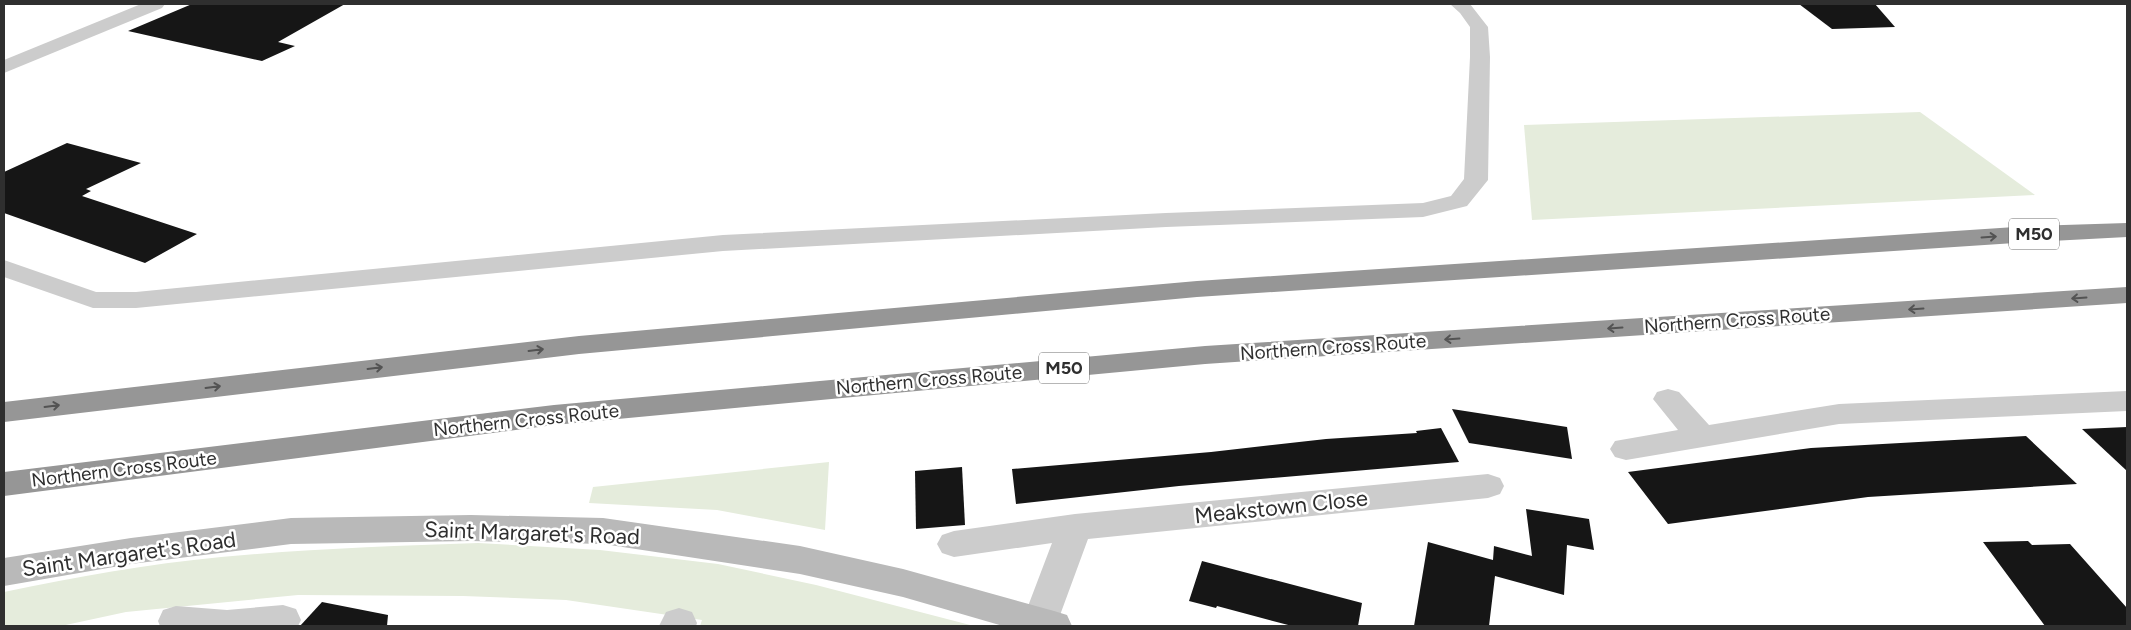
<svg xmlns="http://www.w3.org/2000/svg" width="2131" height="630" font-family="Figtree,sans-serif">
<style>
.green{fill:#e5ecdc}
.building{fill:#161616}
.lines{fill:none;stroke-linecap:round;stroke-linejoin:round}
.minor{fill:#ccc;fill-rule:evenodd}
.secondary{fill:#b9b9b9;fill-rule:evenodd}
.motorway{fill:#969696;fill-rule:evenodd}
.oneway{stroke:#535353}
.labels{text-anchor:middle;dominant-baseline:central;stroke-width:5;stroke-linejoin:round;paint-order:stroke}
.shield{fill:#fff;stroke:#6d6d6d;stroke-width:1}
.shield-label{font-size:18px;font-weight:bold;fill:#2f2f2f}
.street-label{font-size:19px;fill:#2f2f2f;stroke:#fff}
.near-street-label{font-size:22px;fill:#2f2f2f;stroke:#fff}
</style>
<rect width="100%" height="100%" fill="#fff"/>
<g class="green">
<path d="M 1920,112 L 2035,195 L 1532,220 L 1524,125 Z"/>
<path d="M 829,462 L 825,530 L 717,510 L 589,503 L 593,487 Z"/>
<path d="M 478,543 L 600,550 L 718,564 L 816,585 L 974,626 L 700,626 L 702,620 L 566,600 L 463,596 L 298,595 L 126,612 L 61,626 L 4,626 L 4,592 C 75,577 148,564 221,557 C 307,549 392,546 478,543 Z"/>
</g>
<g class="building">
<path d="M 192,4 L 345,4 L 278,42 L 295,46 L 262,61 L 128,31 Z"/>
<path d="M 1799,4 L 1875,4 L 1895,27 L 1832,29 Z"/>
<path d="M 67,143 L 141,163 L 86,189 L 91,191 L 82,196 L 197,234 L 145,263 L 4,213 L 4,172 Z"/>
<path d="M 1452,409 L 1567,427 L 1572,459 L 1469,443 Z"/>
<path d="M 2127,427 L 2127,471 L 2082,429 Z"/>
<path d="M 1441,428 L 1459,462 L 1179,486 L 1016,504 L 1012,469 L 1211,452 L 1326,439 L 1417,433 L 1416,431 Z"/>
<path d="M 2026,436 L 2077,484 L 1868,497 L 1668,524 L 1628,472 L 1811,448 Z"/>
<path d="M 962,467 L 965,525 L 916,529 L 915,471 Z"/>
<path d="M 1526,509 L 1589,519 L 1594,550 L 1567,545 L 1564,595 L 1495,576 L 1489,626 L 1414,626 L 1428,542 L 1493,560 L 1494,546 L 1532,556 Z"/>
<path d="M 2028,541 L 2032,545 L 2070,544 L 2127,608 L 2127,626 L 2045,626 L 1983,542 Z"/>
<path d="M 1202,561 L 1362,603 L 1358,626 L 1292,626 L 1217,606 L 1216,608 L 1189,601 Z"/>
<path d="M 322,602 L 388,615 L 387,626 L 300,626 Z"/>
</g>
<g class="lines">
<g class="minor">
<path d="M 141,4 L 165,4 L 162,8 L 4,73 L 4,60 Z"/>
<path d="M 1450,4 L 1470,4 L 1488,27 L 1490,57 L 1488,180 L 1467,206 L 1423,217 L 1166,227 L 723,251 L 136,308 L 93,308 L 4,277 L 4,260 L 96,292 L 136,292 L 723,235 L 1166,213 L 1423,203 L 1451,196 L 1464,179 L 1470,57 L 1470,27 L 1460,13 Z"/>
<path d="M 1668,389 L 1679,392 L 1709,425 L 1839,404 L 2127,391 L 2127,411 L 1839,424 L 1626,460 L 1615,457 L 1610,449 L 1615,441 L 1678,430 L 1653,399 L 1657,392 Z"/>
<path d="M 1488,474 L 1500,478 L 1504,486 L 1500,494 L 1488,498 L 1088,539 L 1056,626 L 1024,626 L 1022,622 L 1052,543 L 954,557 L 942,553 L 937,544 L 942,535 L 954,531 L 1075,514 Z"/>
<path d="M 283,605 L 296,609 L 301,620 L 298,626 L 160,626 L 158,621 L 163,610 L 176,606 L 227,610 Z"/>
<path d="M 679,608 L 692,612 L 697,623 L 696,626 L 659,626 L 666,612 Z"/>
</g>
<path class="secondary" d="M 471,515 L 603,518 L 800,546 L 903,569 L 1054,611 L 1067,615 L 1072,626 L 1003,626 L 903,597 L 800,574 L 603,544 L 471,541 L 291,544 L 131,564 L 4,586 L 4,558 L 131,538 L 291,518 Z"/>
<g class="motorway">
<path d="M 2127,223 L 2127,237 L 2030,242 L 1197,297 L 579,354 L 4,422 L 4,402 L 579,336 L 1197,281 L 2030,226 Z"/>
<path d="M 2127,287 L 2127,303 L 1205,364 L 554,425 L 4,496 L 4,472 L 554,405 L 1205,346 Z"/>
</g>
</g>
<defs><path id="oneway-shaft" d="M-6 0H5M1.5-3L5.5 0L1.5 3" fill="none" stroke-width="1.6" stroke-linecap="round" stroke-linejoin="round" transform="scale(1.25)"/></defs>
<g class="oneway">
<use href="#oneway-shaft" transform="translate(1989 237) rotate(-4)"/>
<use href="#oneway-shaft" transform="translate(2079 298) rotate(176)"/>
<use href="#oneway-shaft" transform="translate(1916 309) rotate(176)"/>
<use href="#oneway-shaft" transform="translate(1615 328) rotate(176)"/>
<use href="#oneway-shaft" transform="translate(1452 339) rotate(176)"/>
<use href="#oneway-shaft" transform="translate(536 350) rotate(-7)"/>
<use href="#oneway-shaft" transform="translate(375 368) rotate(-7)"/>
<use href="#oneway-shaft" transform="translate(213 387) rotate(-7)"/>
<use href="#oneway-shaft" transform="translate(52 406) rotate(-7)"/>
</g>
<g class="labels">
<g class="shield">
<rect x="2009" y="218.5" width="50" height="31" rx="4"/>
<rect x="1039" y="352.5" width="50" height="31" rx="4"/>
</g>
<g class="shield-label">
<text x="2034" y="234">M50</text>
<text x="1064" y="368">M50</text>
</g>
<g class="street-label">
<text transform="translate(1737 320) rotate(-4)">Northern Cross Route</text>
<text transform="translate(1333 347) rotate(-4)">Northern Cross Route</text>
<text transform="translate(929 380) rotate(-5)">Northern Cross Route</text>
<text transform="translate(526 420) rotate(-6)">Northern Cross Route</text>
<text transform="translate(124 469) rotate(-7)">Northern Cross Route</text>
</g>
<g class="near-street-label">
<text transform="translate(1281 507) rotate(-6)">Meakstown Close</text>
<text transform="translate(532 533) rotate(2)">Saint Margaret's Road</text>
<text transform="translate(129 554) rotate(-8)">Saint Margaret's Road</text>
</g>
</g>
<rect width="2131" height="630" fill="none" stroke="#2f2f2f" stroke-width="10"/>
</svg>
